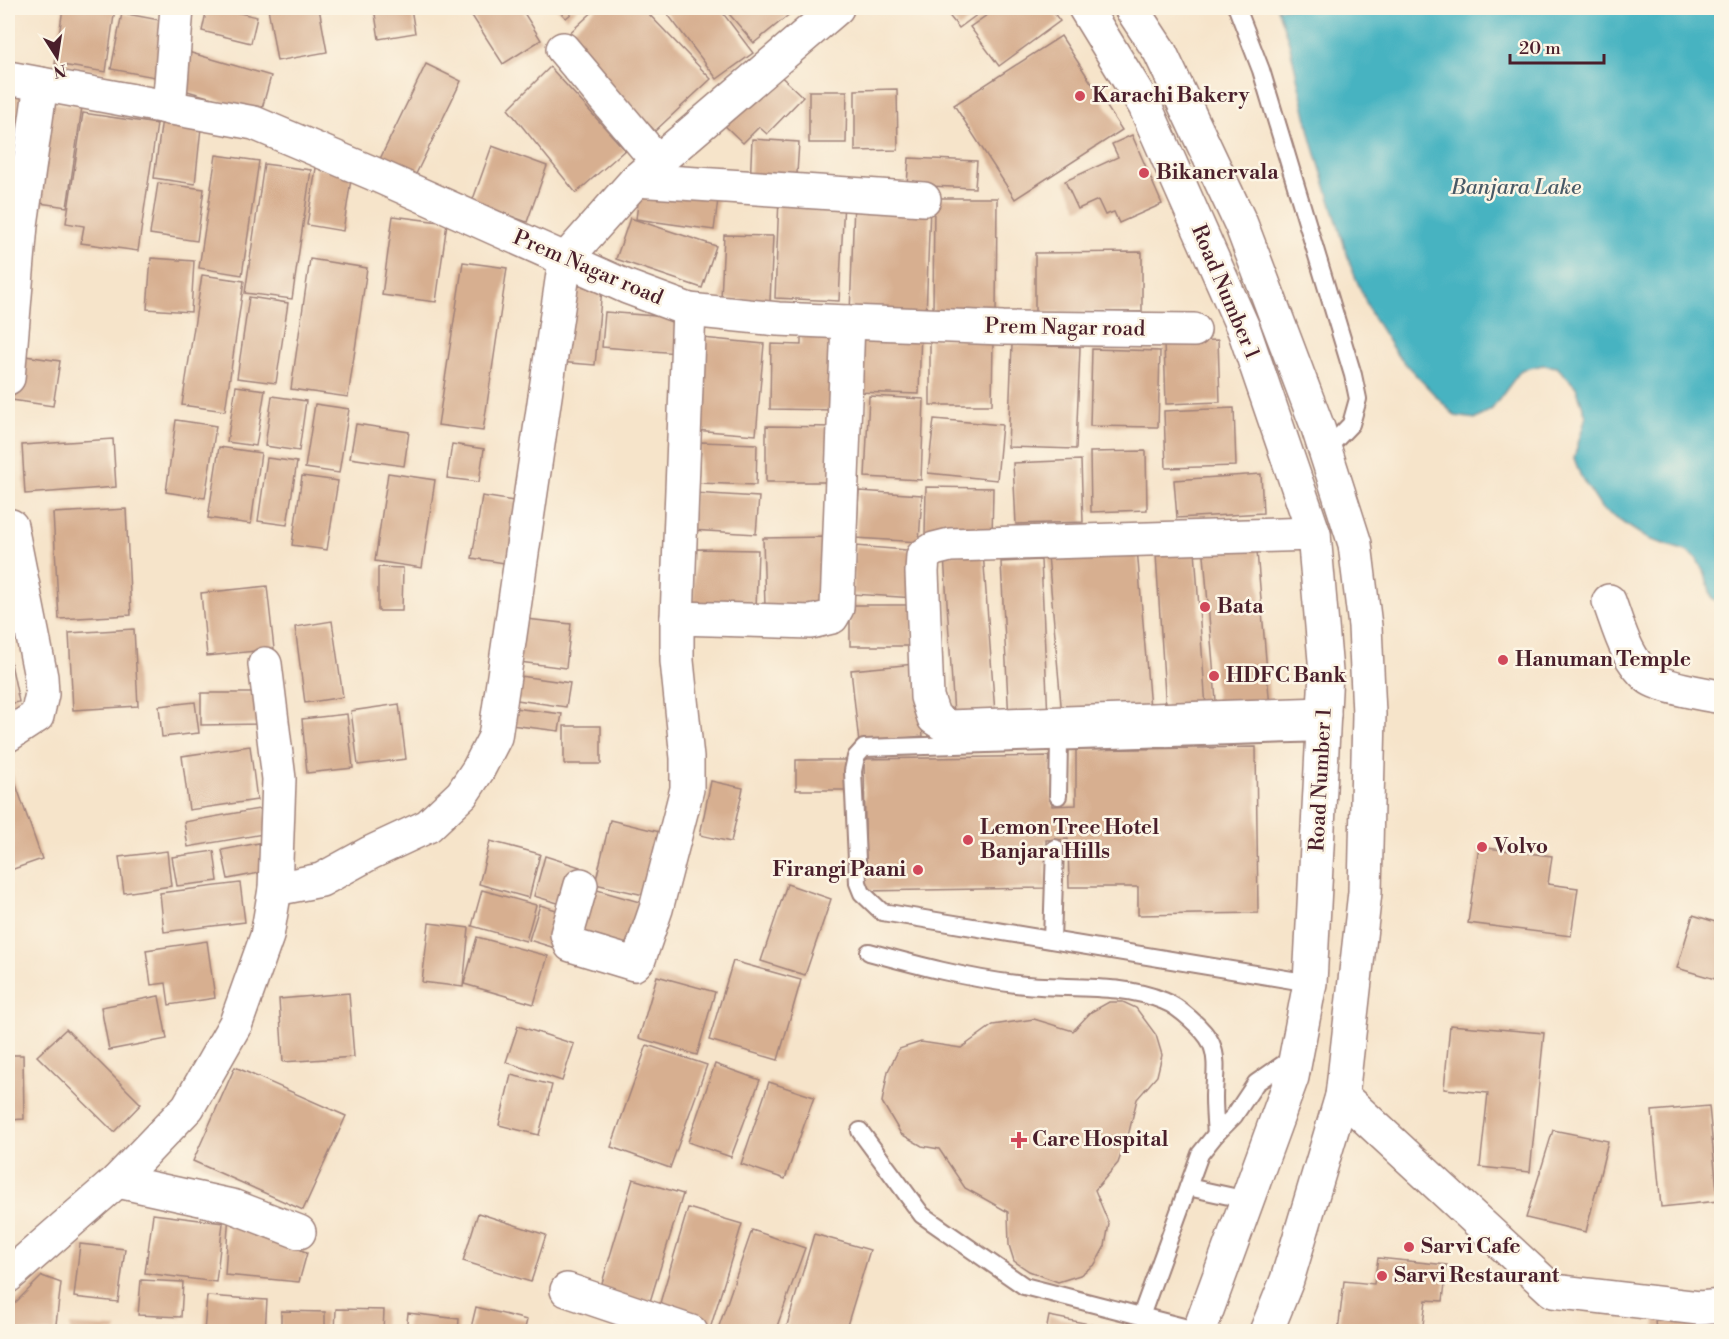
<svg xmlns="http://www.w3.org/2000/svg" width="1729" height="1339" font-family="'Libre Bodoni',serif">
<style>
.water{fill:#46b3c1;stroke:#486976;stroke-width:1.5}
.building{fill:#d7af90}
.lines{fill:none;stroke-linecap:round;stroke-linejoin:round}
.lane-casing{stroke:#a0827a;stroke-width:20}
.street-casing{stroke:#a0827a;stroke-width:36}
.primary-casing{stroke:#a0827a;stroke-width:36}
.lane{stroke:#fff;stroke-width:16}
.street{stroke:#fff;stroke-width:33}
.primary{stroke:#fff;stroke-width:33}
.poi-dot{fill:#d1495b;stroke:#fcf5e5;stroke-width:2}
.labels{text-anchor:middle;dominant-baseline:central;stroke-width:5;stroke-linejoin:round;paint-order:stroke}
.poi-label{font-size:21px;font-weight:bold;fill:#4a1f2b;stroke:#fcf5e5;text-anchor:start}
.street-label{font-size:21px;fill:#4a1f2b;stroke:#fcf5e5}
.water-label{font-size:22px;font-style:italic;fill:#485a67;stroke:#fcf5e5}
</style>
<rect width="100%" height="100%" fill="#fcf5e5"/>
<filter id="ink" filterUnits="userSpaceOnUse"><feTurbulence type="fractalNoise" baseFrequency=".0167" numOctaves="2"/><feDisplacementMap in="SourceGraphic" scale="12" xChannelSelector="R" yChannelSelector="G"/><feConvolveMatrix kernelMatrix="1 2 1 2 8 2 1 2 1" color-interpolation-filters="sRGB"/></filter>
<filter id="wash" filterUnits="userSpaceOnUse"><feTurbulence type="fractalNoise" baseFrequency=".008" numOctaves="4" result="noise"/><feDisplacementMap in="SourceGraphic" scale="24" xChannelSelector="R" yChannelSelector="G"/><feGaussianBlur stdDeviation="1.35" result="paint"/><feColorMatrix in="noise" values="0 0 0 0 0 0 0 0 0 0 0 0 0 0 0 0 0 1.4 0 .05"/><feComposite in="paint" operator="in"/></filter>
<g filter="url(#wash)">
<rect width="100%" height="100%" fill="#f6e4ca"/>
<path class="water" d="M 1277,8 L 1721,8 L 1721,604 L 1712,598 L 1705,574 L 1696,558 L 1686,551 L 1648,539 L 1602,509 L 1581,477 L 1574,458 L 1586,416 L 1576,387 L 1557,367 L 1543,365 L 1521,370 L 1492,409 L 1476,419 L 1455,416 L 1397,355 L 1371,314 L 1351,267 L 1312,141 L 1289,42 Z"/>
<g id="blocks">
<g class="building">
<path d="M 63,8 L 115,8 L 106,72 L 55,64 Z"/>
<path d="M 207,8 L 219,8 L 257,17 L 251,43 L 202,31 Z"/>
<path d="M 268,8 L 319,8 L 327,52 L 277,61 Z"/>
<path d="M 374,8 L 411,8 L 415,33 L 379,39 Z"/>
<path d="M 467,8 L 521,8 L 541,40 L 503,64 Z"/>
<path d="M 556,8 L 578,8 L 566,18 Z"/>
<path d="M 597,8 L 643,8 L 711,79 L 655,131 L 565,37 Z"/>
<path d="M 663,8 L 719,8 L 753,53 L 717,79 Z"/>
<path d="M 724,8 L 787,8 L 791,13 L 754,43 Z"/>
<path d="M 943,8 L 986,8 L 959,28 Z"/>
<path d="M 997,8 L 1050,8 L 1060,21 L 999,66 L 970,27 Z"/>
<path d="M 122,13 L 170,22 L 160,78 L 111,69 Z"/>
<path d="M 1061,36 L 1122,130 L 1015,199 L 954,105 Z"/>
<path d="M 188,52 L 271,76 L 261,112 L 177,88 Z"/>
<path d="M 426,64 L 461,81 L 415,176 L 380,159 Z"/>
<path d="M 550,67 L 625,150 L 576,193 L 508,109 Z"/>
<path d="M 772,68 L 803,97 L 767,134 L 759,127 L 743,143 L 721,122 Z"/>
<path d="M 897,89 L 898,150 L 855,151 L 855,90 Z"/>
<path d="M 8,90 L 37,94 L 21,203 L 8,201 Z"/>
<path d="M 809,91 L 847,91 L 846,143 L 809,143 Z"/>
<path d="M 41,101 L 82,107 L 67,207 L 26,201 Z"/>
<path d="M 163,111 L 202,118 L 195,184 L 154,178 Z"/>
<path d="M 83,113 L 157,124 L 138,251 L 81,243 L 84,226 L 66,223 Z"/>
<path d="M 1132,135 L 1162,204 L 1119,223 L 1114,212 L 1105,215 L 1098,200 L 1078,209 L 1065,181 L 1118,157 L 1112,144 Z"/>
<path d="M 752,139 L 799,142 L 796,189 L 750,186 Z"/>
<path d="M 492,146 L 547,166 L 527,222 L 472,202 Z"/>
<path d="M 216,155 L 259,161 L 242,275 L 199,268 Z"/>
<path d="M 909,158 L 977,161 L 975,188 L 907,185 Z"/>
<path d="M 264,164 L 311,170 L 292,299 L 245,293 Z"/>
<path d="M 316,168 L 352,173 L 343,231 L 307,225 Z"/>
<path d="M 641,182 L 719,192 L 714,230 L 636,219 Z"/>
<path d="M 158,183 L 204,189 L 197,241 L 150,234 Z"/>
<path d="M 779,198 L 844,200 L 839,301 L 775,298 Z"/>
<path d="M 934,198 L 997,198 L 996,315 L 933,314 Z"/>
<path d="M 854,203 L 930,205 L 926,316 L 850,314 Z"/>
<path d="M 393,216 L 447,223 L 436,302 L 382,295 Z"/>
<path d="M 630,218 L 716,246 L 702,288 L 616,259 Z"/>
<path d="M 724,235 L 773,236 L 770,301 L 721,299 Z"/>
<path d="M 1142,252 L 1142,312 L 1035,312 L 1035,253 Z"/>
<path d="M 151,258 L 194,261 L 191,312 L 147,309 Z"/>
<path d="M 310,259 L 367,268 L 348,397 L 291,389 Z"/>
<path d="M 463,262 L 507,268 L 483,431 L 438,425 Z"/>
<path d="M 202,275 L 244,281 L 225,411 L 182,405 Z"/>
<path d="M 565,285 L 602,288 L 595,365 L 558,362 Z"/>
<path d="M 249,297 L 288,303 L 276,383 L 237,378 Z"/>
<path d="M 605,312 L 680,318 L 678,353 L 602,347 Z"/>
<path d="M 857,328 L 921,329 L 919,394 L 855,392 Z"/>
<path d="M 801,335 L 839,336 L 838,410 L 770,409 L 771,344 L 801,345 Z"/>
<path d="M 702,338 L 764,344 L 756,435 L 694,430 Z"/>
<path d="M 930,339 L 993,340 L 992,405 L 930,405 Z"/>
<path d="M 1218,340 L 1220,402 L 1166,404 L 1164,342 Z"/>
<path d="M 1012,345 L 1080,347 L 1076,449 L 1008,447 Z"/>
<path d="M 1092,349 L 1160,351 L 1158,427 L 1090,426 Z"/>
<path d="M 18,355 L 60,361 L 53,406 L 12,400 Z"/>
<path d="M 236,386 L 265,390 L 256,446 L 227,442 Z"/>
<path d="M 272,396 L 306,401 L 299,451 L 265,446 Z"/>
<path d="M 869,396 L 924,399 L 921,480 L 865,477 Z"/>
<path d="M 315,404 L 349,409 L 339,473 L 305,468 Z"/>
<path d="M 1234,408 L 1236,466 L 1166,468 L 1164,411 Z"/>
<path d="M 934,419 L 1002,425 L 997,480 L 928,473 Z"/>
<path d="M 176,420 L 216,426 L 205,498 L 166,492 Z"/>
<path d="M 356,424 L 409,432 L 404,466 L 350,458 Z"/>
<path d="M 766,426 L 834,427 L 833,482 L 766,482 Z"/>
<path d="M 113,439 L 116,487 L 25,494 L 22,445 Z"/>
<path d="M 701,442 L 757,444 L 756,485 L 699,483 Z"/>
<path d="M 452,444 L 484,449 L 479,482 L 447,478 Z"/>
<path d="M 219,447 L 261,453 L 251,524 L 208,518 Z"/>
<path d="M 1146,451 L 1147,510 L 1091,512 L 1090,452 Z"/>
<path d="M 267,458 L 297,462 L 287,525 L 258,521 Z"/>
<path d="M 1081,460 L 1083,522 L 1016,524 L 1013,463 Z"/>
<path d="M 388,473 L 435,480 L 422,568 L 375,561 Z"/>
<path d="M 1261,474 L 1263,513 L 1177,518 L 1174,480 Z"/>
<path d="M 302,476 L 338,481 L 327,550 L 292,545 Z"/>
<path d="M 926,487 L 993,488 L 992,537 L 925,536 Z"/>
<path d="M 859,491 L 922,495 L 919,542 L 856,538 Z"/>
<path d="M 693,493 L 759,497 L 756,534 L 691,530 Z"/>
<path d="M 482,496 L 520,502 L 511,564 L 472,558 Z"/>
<path d="M 126,509 L 131,615 L 59,619 L 53,513 Z"/>
<path d="M 826,537 L 828,605 L 765,607 L 763,538 Z"/>
<path d="M 1256,539 L 1270,708 L 1217,713 L 1203,543 Z"/>
<path d="M 855,546 L 919,551 L 916,598 L 852,594 Z"/>
<path d="M 1137,548 L 1150,709 L 1062,716 L 1048,555 Z"/>
<path d="M 695,549 L 758,550 L 756,608 L 693,607 Z"/>
<path d="M 1195,551 L 1206,708 L 1166,711 L 1156,554 Z"/>
<path d="M 983,552 L 995,713 L 954,715 L 944,555 Z"/>
<path d="M 1041,560 L 1048,719 L 1009,721 L 1001,562 Z"/>
<path d="M 378,567 L 403,568 L 402,611 L 378,611 Z"/>
<path d="M 267,586 L 274,649 L 207,656 L 201,593 Z"/>
<path d="M 850,605 L 913,605 L 912,646 L 850,646 Z"/>
<path d="M 517,618 L 571,624 L 566,668 L 512,661 Z"/>
<path d="M 332,621 L 343,697 L 305,703 L 295,627 Z"/>
<path d="M 134,629 L 138,706 L 73,710 L 69,633 Z"/>
<path d="M 8,649 L 19,702 L 8,704 Z"/>
<path d="M 915,664 L 923,736 L 859,743 L 851,670 Z"/>
<path d="M 513,675 L 570,683 L 566,707 L 510,699 Z"/>
<path d="M 201,693 L 262,693 L 262,724 L 201,725 Z"/>
<path d="M 195,702 L 199,733 L 162,737 L 159,706 Z"/>
<path d="M 399,704 L 406,759 L 358,765 L 351,711 Z"/>
<path d="M 514,708 L 562,714 L 559,731 L 511,725 Z"/>
<path d="M 347,714 L 353,768 L 307,773 L 302,719 Z"/>
<rect x="564" y="726" width="37" height="38"/>
<path d="M 250,746 L 257,800 L 189,810 L 182,756 Z"/>
<path d="M 1256,747 L 1258,913 L 1138,915 L 1138,887 L 1069,887 L 1068,839 L 1046,840 L 1046,888 L 866,891 L 864,759 L 1051,756 L 1052,806 L 1076,805 L 1076,750 Z"/>
<rect x="796" y="760" width="55" height="30"/>
<path d="M 8,762 L 42,859 L 8,871 Z"/>
<path d="M 711,781 L 743,788 L 731,842 L 700,835 Z"/>
<path d="M 265,808 L 269,833 L 188,847 L 184,822 Z"/>
<path d="M 610,820 L 668,834 L 653,897 L 595,884 Z"/>
<path d="M 490,841 L 540,854 L 529,898 L 479,884 Z"/>
<path d="M 259,843 L 264,872 L 228,879 L 222,850 Z"/>
<path d="M 1479,847 L 1552,856 L 1548,884 L 1578,888 L 1571,936 L 1468,923 Z"/>
<path d="M 167,851 L 171,886 L 124,893 L 119,857 Z"/>
<path d="M 214,851 L 218,881 L 177,886 L 172,857 Z"/>
<path d="M 545,856 L 580,867 L 568,906 L 534,896 Z"/>
<path d="M 240,883 L 245,922 L 164,932 L 160,893 Z"/>
<path d="M 787,884 L 831,899 L 805,975 L 761,961 Z"/>
<path d="M 590,888 L 650,905 L 634,957 L 574,939 Z"/>
<path d="M 482,890 L 536,905 L 526,941 L 472,926 Z"/>
<path d="M 540,905 L 566,913 L 555,948 L 529,940 Z"/>
<path d="M 1693,915 L 1722,924 L 1722,981 L 1677,968 Z"/>
<path d="M 429,923 L 469,928 L 463,987 L 422,982 Z"/>
<path d="M 477,937 L 548,956 L 534,1004 L 464,984 Z"/>
<path d="M 207,941 L 215,998 L 169,1005 L 166,983 L 151,985 L 146,950 Z"/>
<path d="M 733,961 L 801,980 L 778,1060 L 709,1040 Z"/>
<path d="M 657,976 L 715,992 L 697,1055 L 639,1038 Z"/>
<path d="M 349,993 L 354,1057 L 283,1062 L 279,999 Z"/>
<path d="M 159,996 L 167,1039 L 109,1050 L 101,1007 Z"/>
<path d="M 1109,1002 L 1123,1002 L 1136,1008 L 1156,1035 L 1162,1055 L 1157,1076 L 1137,1099 L 1129,1132 L 1118,1163 L 1095,1190 L 1109,1224 L 1105,1246 L 1095,1264 L 1080,1275 L 1058,1282 L 1029,1271 L 1014,1261 L 1009,1245 L 1008,1212 L 965,1188 L 939,1149 L 922,1146 L 901,1134 L 882,1102 L 888,1071 L 899,1049 L 921,1042 L 961,1048 L 993,1025 L 1034,1019 L 1073,1031 L 1091,1012 Z"/>
<path d="M 1450,1025 L 1544,1033 L 1530,1172 L 1480,1167 L 1488,1093 L 1444,1089 Z"/>
<path d="M 518,1026 L 574,1044 L 562,1081 L 506,1062 Z"/>
<path d="M 66,1029 L 141,1104 L 114,1132 L 37,1056 Z"/>
<path d="M 647,1045 L 707,1065 L 670,1168 L 611,1147 Z"/>
<path d="M 8,1055 L 23,1055 L 24,1119 L 8,1120 Z"/>
<path d="M 715,1064 L 760,1080 L 731,1157 L 688,1142 Z"/>
<path d="M 235,1067 L 346,1116 L 303,1210 L 193,1161 Z"/>
<path d="M 511,1075 L 552,1085 L 539,1135 L 499,1125 Z"/>
<path d="M 769,1082 L 814,1097 L 785,1179 L 741,1164 Z"/>
<path d="M 1709,1106 L 1718,1201 L 1661,1207 L 1652,1111 Z"/>
<path d="M 1553,1130 L 1608,1141 L 1586,1232 L 1526,1218 Z"/>
<path d="M 633,1179 L 683,1194 L 648,1308 L 599,1293 Z"/>
<path d="M 688,1208 L 742,1224 L 710,1329 L 657,1313 Z"/>
<path d="M 229,1211 L 307,1253 L 299,1282 L 225,1275 Z"/>
<path d="M 478,1213 L 546,1235 L 531,1282 L 463,1261 Z"/>
<path d="M 153,1214 L 223,1223 L 216,1282 L 145,1273 Z"/>
<path d="M 752,1230 L 805,1248 L 775,1332 L 717,1332 Z"/>
<path d="M 814,1234 L 870,1250 L 845,1332 L 785,1332 Z"/>
<path d="M 80,1244 L 125,1249 L 118,1302 L 74,1297 Z"/>
<path d="M 1378,1258 L 1447,1265 L 1443,1301 L 1426,1300 L 1423,1325 L 1414,1324 L 1413,1332 L 1338,1332 L 1344,1281 L 1374,1284 Z"/>
<path d="M 42,1276 L 61,1283 L 55,1332 L 8,1332 L 8,1310 Z"/>
<path d="M 141,1280 L 183,1282 L 181,1317 L 138,1315 Z"/>
<path d="M 207,1296 L 267,1300 L 265,1332 L 204,1332 Z"/>
<path d="M 476,1307 L 527,1320 L 524,1332 L 470,1332 Z"/>
<path d="M 336,1309 L 384,1310 L 383,1332 L 335,1332 Z"/>
<path d="M 281,1311 L 325,1312 L 325,1332 L 281,1332 Z"/>
<path d="M 1722,1312 L 1722,1332 L 1656,1332 L 1655,1320 Z"/>
<path d="M 408,1313 L 459,1319 L 458,1332 L 406,1332 Z"/>
<path d="M 1049,1316 L 1119,1330 L 1119,1332 L 1046,1332 Z"/>
<path d="M 70,1325 L 117,1328 L 116,1332 L 70,1332 Z"/>
</g>
</g>
</g>
<g filter="url(#ink)">
<use href="#blocks" fill-opacity="0" stroke="#a0827a" stroke-width="1.5"/>
<g class="lines">
<defs>
<g id="lane">
<path d="M 1237,8 L 1261,70 L 1353,375 L 1358,399 L 1351,424 L 1326,450"/>
<path d="M 1058,796 L 1059,742"/>
<path d="M 1052,940 L 1055,848"/>
<path d="M 869,952 C 917,965 965,978 1016,984 C 1064,990 1119,982 1164,1001 C 1178,1006 1205,1030 1211,1043 C 1219,1061 1214,1080 1214,1097 C 1214,1110 1215,1122 1216,1134"/>
<path d="M 1310,983 L 882,912 L 862,893 L 858,883 L 853,771 L 856,757 L 864,748 L 1324,733"/>
<path d="M 860,1131 L 922,1215 L 1024,1286 L 1199,1331"/>
<path d="M 1188,1187 L 1247,1200"/>
<path d="M 1141,1316 L 1200,1154 L 1216,1134 L 1234,1116 L 1256,1083 L 1295,1056"/>
</g>
<g id="street">
<path d="M 563,49 L 658,162"/>
<path d="M 8,78 L 254,123 L 372,173 L 627,287 L 689,310 L 778,319 L 848,322 L 1003,328 L 1194,330"/>
<path d="M 169,108 L 177,8"/>
<path d="M 636,180 L 924,199"/>
<path d="M 8,378 L 21,225 L 41,84"/>
<path d="M 1314,534 L 950,545 L 934,549 L 923,556 L 922,572 L 927,697 L 934,718 L 948,727 L 1324,714"/>
<path d="M 1609,601 C 1619,628 1626,659 1649,678 C 1658,686 1708,695 1722,697"/>
<path d="M 677,618 L 811,622 L 832,617 L 837,608 L 848,322"/>
<path d="M 8,735 L 37,716 L 42,694 L 41,677 L 11,526"/>
<path d="M 581,885 L 567,934 L 571,945 L 634,964 L 639,959 L 656,909 L 687,789 L 687,758 L 677,661 L 677,618 L 689,310"/>
<path d="M 275,889 L 321,880 L 370,853 L 428,826 L 462,794 L 478,770 L 495,737 L 565,260 L 636,180 L 837,8"/>
<path d="M 1342,1096 L 1553,1291 L 1699,1308 L 1722,1306"/>
<path d="M 117,1181 L 232,1206 L 299,1232"/>
<path d="M 8,1276 L 117,1181 L 188,1107 L 236,1023 L 267,936 L 275,889 L 279,779 L 265,664"/>
<path d="M 567,1290 L 691,1332"/>
</g>
<g id="primary">
<path d="M 1085,8 L 1145,106 L 1244,330 L 1314,534 L 1326,672 L 1310,983 L 1292,1077 L 1199,1332"/>
<path d="M 1131,8 L 1160,52 L 1241,224 L 1318,428 L 1355,544 L 1365,626 L 1369,714 L 1365,892 L 1342,1096 L 1287,1280 L 1266,1332"/>
</g>
</defs>
<use href="#lane" class="lane-casing"/>
<use href="#street" class="street-casing"/>
<use href="#primary" class="primary-casing"/>
<use href="#lane" class="lane"/>
<use href="#street" class="street"/>
<use href="#primary" class="primary"/>
</g>
</g>
<g class="poi-dot">
<circle cx="1080" cy="96" r="6"/>
<circle cx="1144" cy="173" r="6"/>
<circle cx="1205" cy="607" r="6"/>
<circle cx="1503" cy="660" r="6"/>
<circle cx="1214" cy="676" r="6"/>
<circle cx="968" cy="840" r="6"/>
<circle cx="1482" cy="847" r="6"/>
<circle cx="918" cy="870" r="6"/>
<path d="M1016 1131h6v6h6v6h-6v6h-6v-6h-6v-6h6z"/>
<circle cx="1409" cy="1247" r="6"/>
<circle cx="1382" cy="1276" r="6"/>
</g>
<g class="labels">
<g class="poi-label">
<text x="1092" y="96">Karachi Bakery</text>
<text x="1156" y="173">Bikanervala</text>
<text x="1217" y="607">Bata</text>
<text x="1515" y="660">Hanuman Temple</text>
<text x="1226" y="676">HDFC Bank</text>
<text x="980" y="828">Lemon Tree Hotel<tspan x="980" dy="24">Banjara Hills</tspan></text>
<text x="1494" y="847">Volvo</text>
<text x="906" y="870" text-anchor="end">Firangi Paani</text>
<text x="1032" y="1140">Care Hospital</text>
<text x="1421" y="1247">Sarvi Cafe</text>
<text x="1394" y="1276">Sarvi Restaurant</text>
</g>
<g class="street-label">
<text transform="translate(588 268) rotate(23)">Prem Nagar road</text>
<text transform="translate(1225 292) rotate(67)">Road Number 1</text>
<text transform="translate(1065 328) rotate(1)">Prem Nagar road</text>
<text transform="translate(1321 780) rotate(-87)">Road Number 1</text>
</g>
<g class="water-label">
<text x="1516" y="187">Banjara Lake</text>
</g>
</g>
<rect width="1729" height="1339" fill="none" stroke="#fcf5e5" stroke-width="30"/>
<g transform="translate(57 57) rotate(168)" stroke="#fcf5e5" stroke-width="4.5" paint-order="stroke">
<path d="M0-4.5L10 22L0 15L-10 22Z" fill="#4a1f2b"/>
<text y="-9" font-size="16" font-weight="bold" text-anchor="middle" fill="#4a1f2b">N</text>
</g>
<path d="M1510 54v9h94v-9" fill="none" stroke="#4a1f2b" stroke-width="3"/>
<text x="1519" y="54" font-size="18" fill="#4a1f2b" stroke="#fcf5e5" stroke-width="4.5" paint-order="stroke">20 m</text>
</svg>
